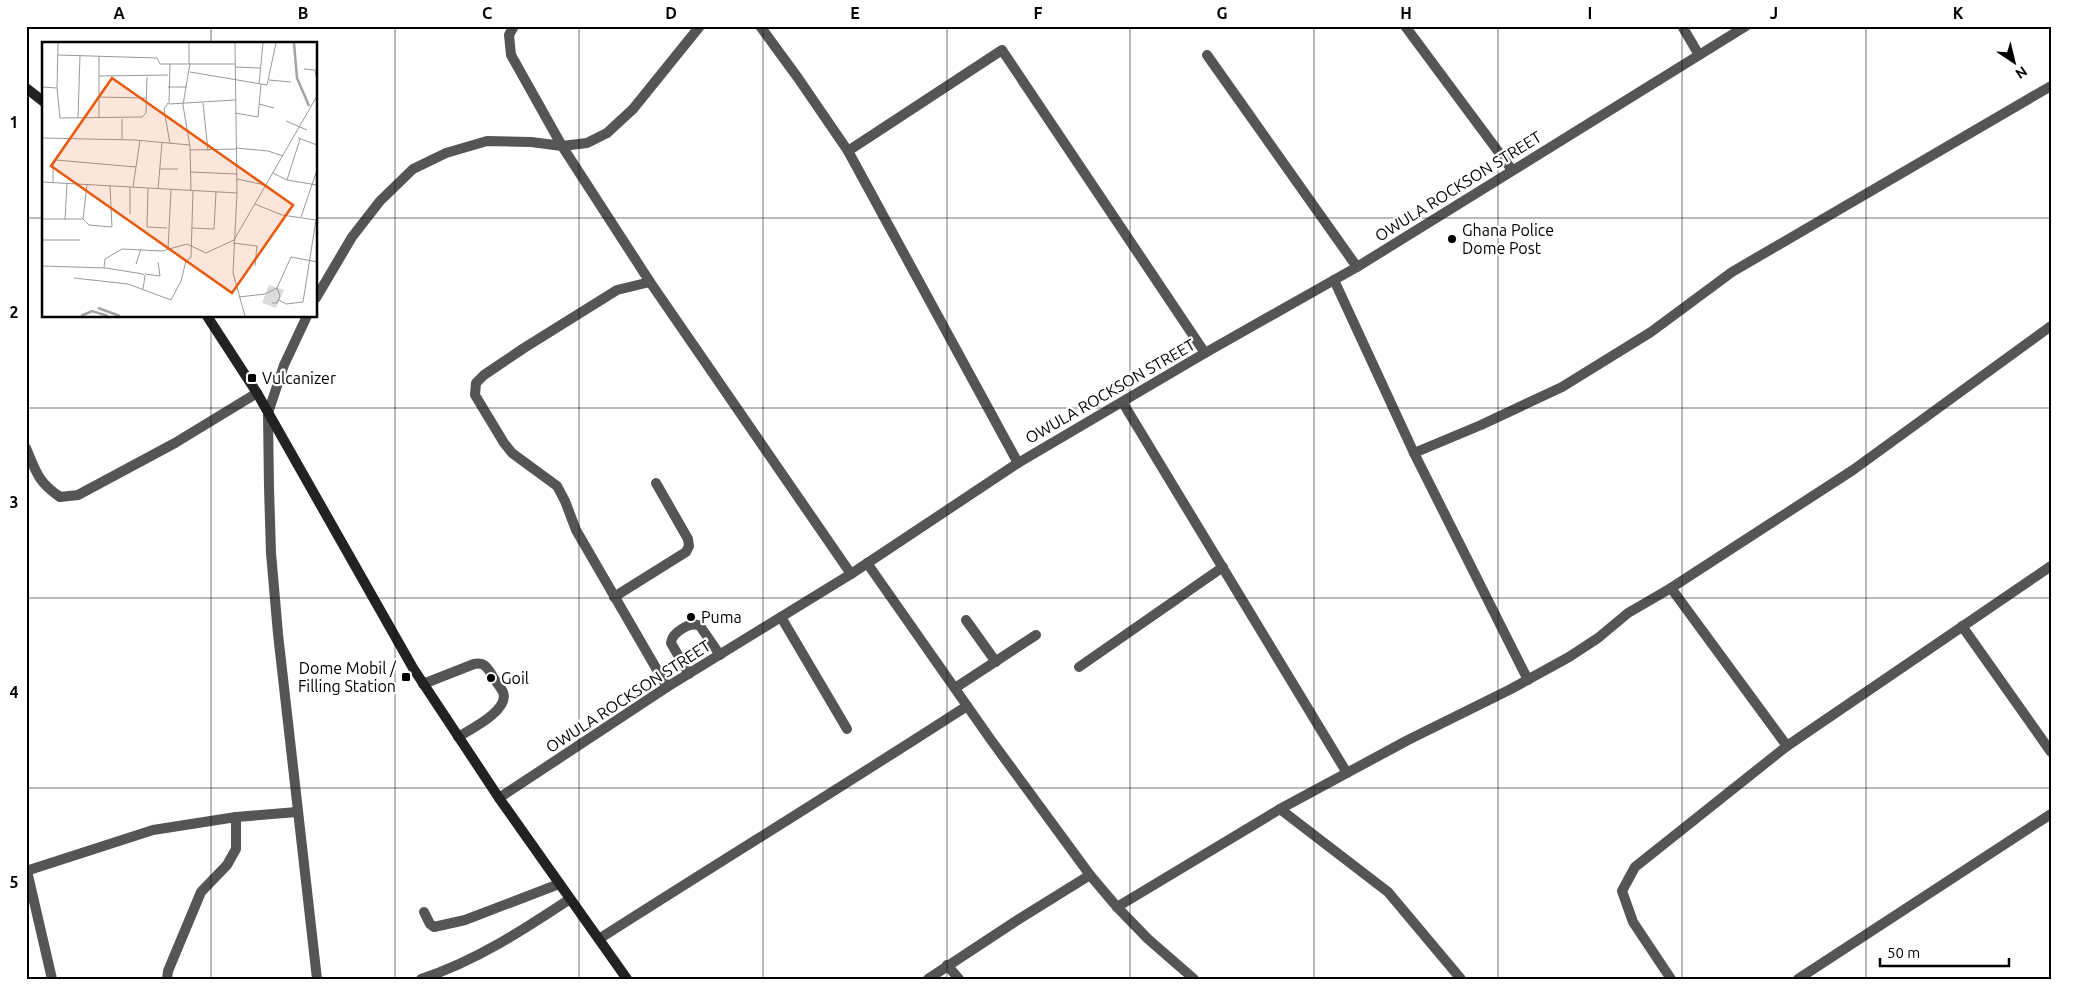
<svg xmlns="http://www.w3.org/2000/svg" width="2077" height="1005" font-family="Ubuntu,sans-serif">
<style>
.lines{fill:none;stroke-linecap:round;stroke-linejoin:round}
.service{stroke:#555;stroke-width:10}
.minor{stroke:#555;stroke-width:10}
.secondary{stroke:#222;stroke-width:10}
.grid{fill:none;stroke:#000;stroke-width:1;stroke-opacity:0.55}
.poi-dot{fill:#000;stroke:#fff;stroke-width:2}
.labels{text-anchor:middle;dominant-baseline:central;stroke-width:4.5;stroke-linejoin:round;paint-order:stroke}
.street-label{font-size:16px;fill:#000;stroke:#fff}
.poi-label{font-size:16px;fill:#000;stroke:#fff;text-anchor:start}
.inset-river{fill:none;stroke:#a3a3a3;stroke-width:2.5}
.inset-road{fill:none;stroke:#999;stroke-width:1}
.view{fill:#e8590c;fill-opacity:0.15;stroke:#e8590c;stroke-width:2.5}
.inset-edge{fill:none;stroke:#000;stroke-width:2.5}
.neatline{fill:none;stroke:#000;stroke-width:2}
.grid-label{font-size:16px;text-anchor:middle;font-weight:bold;fill:#000}
</style>
<rect width="100%" height="100%" fill="#fff"/>
<g class="lines">
<g class="service">
<path d="M 614,597 L 686,552 L 689,546 L 688,539 L 656,483"/>
<path d="M 781,617 L 847,729"/>
<path d="M 966,620 L 996,662"/>
<path d="M 689,674 L 671,643 C 672,632 691,621 700,626 L 720,655"/>
<path d="M 423,684 L 474,664 C 484,662 487,667 492,675 C 495,681 500,686 503,692 C 510,710 471,729 458,737"/>
<path d="M 955,688 L 1036,635"/>
<path d="M 27,871 L 52,979"/>
<path d="M 424,912 L 430,924 L 434,927 L 465,920 L 559,884"/>
<path d="M 167,979 L 168,971 L 201,892 L 227,865 L 236,849 L 236,817"/>
</g>
<g class="minor">
<path d="M 514,26 L 509,35 L 511,55 L 562,146 L 650,282 L 851,574"/>
<path d="M 760,26 L 798,78 L 848,151 L 1018,463"/>
<path d="M 1405,26 L 1512,170"/>
<path d="M 1682,26 L 1699,55"/>
<path d="M 1207,55 L 1357,267"/>
<path d="M 848,151 L 1002,50 L 1205,353"/>
<path d="M 1334,280 L 1414,453 L 1528,680"/>
<path d="M 650,282 L 617,290 L 524,348 L 484,375 L 476,383 L 475,395 L 504,443 L 512,453 L 557,486 L 565,501 L 576,530 L 667,687"/>
<path d="M 316,298 L 352,237 L 380,201 L 413,169 L 446,153 L 487,141 L 531,142 L 562,146 L 587,143 L 607,133 L 633,109 L 700,26"/>
<path d="M 307,316 L 284,365 L 268,413 L 269,488 L 271,553 L 278,634 L 317,979"/>
<path d="M 1123,403 L 1347,773"/>
<path d="M 26,448 C 36,472 38,482 60,497 L 78,495 L 175,443 L 257,393"/>
<path d="M 1414,453 L 1481,425 L 1562,387 L 1651,332 L 1732,272 L 2051,86"/>
<path d="M 867,563 L 991,740 L 1090,875 L 1117,907 L 1148,939 L 1194,979"/>
<path d="M 1671,588 L 1787,746"/>
<path d="M 1962,626 L 2051,752"/>
<path d="M 1079,667 L 1223,567"/>
<path d="M 499,798 L 667,687 L 851,574 L 1018,463 L 1205,353 L 1357,267 L 1746,26"/>
<path d="M 1280,809 L 1388,892 L 1461,979"/>
<path d="M 26,871 L 153,830 L 236,817 L 297,812"/>
<path d="M 1117,907 L 1280,809 L 1408,740 L 1511,689 L 1569,657 L 1598,638 L 1628,613 L 1671,588 L 1853,470 L 2051,326"/>
<path d="M 599,939 C 721,861 845,785 967,706"/>
<path d="M 947,965 L 959,979"/>
<path d="M 421,979 C 476,961 523,930 570,899"/>
<path d="M 928,979 L 1016,921 L 1090,875"/>
<path d="M 1671,979 L 1633,922 L 1622,891 L 1635,867 L 1787,746 L 2051,566"/>
<path d="M 1798,979 L 2051,814"/>
</g>
<g class="secondary">
<path d="M 26,88 L 44,102"/>
<path d="M 207,316 L 257,393 L 413,668 L 499,798 L 627,979"/>
</g>
</g>
<path class="grid" d="M 211,26 L 211,44M 395,26 L 395,979M 579,26 L 579,979M 763,26 L 763,979M 947,26 L 947,979M 1130,26 L 1130,979M 1314,26 L 1314,979M 1498,26 L 1498,979M 1682,26 L 1682,979M 1866,26 L 1866,979M 26,218 L 44,218M 316,218 L 2051,218M 211,316 L 211,979M 26,408 L 2051,408M 26,598 L 2051,598M 26,788 L 2051,788"/>
<g class="poi-dot">
<circle cx="1452" cy="239" r="5"/>
<rect x="247" y="373" width="10" height="10" rx="2.5"/>
<circle cx="691" cy="617" r="5"/>
<rect x="401" y="672" width="10" height="10" rx="2.5"/>
<circle cx="491" cy="678" r="5"/>
</g>
<g class="labels">
<g class="street-label">
<text transform="translate(1458 186) rotate(-32)">OWULA ROCKSON STREET</text>
<text transform="translate(1110 391) rotate(-30)">OWULA ROCKSON STREET</text>
<text transform="translate(628 696) rotate(-33)">OWULA ROCKSON STREET</text>
</g>
<g class="poi-label">
<text x="1462" y="230">Ghana Police<tspan x="1462" dy="18">Dome Post</tspan></text>
<text x="262" y="378">Vulcanizer</text>
<text x="701" y="617">Puma</text>
<text x="396" y="668" text-anchor="end">Dome Mobil /<tspan x="396" dy="18">Filling Station</tspan></text>
<text x="501" y="678">Goil</text>
</g>
</g>
<g transform="translate(42 42)">
<rect width="275" height="275" fill="#fff"/>
<path d="M 227,243 L 242,248 L 234,266 L 220,261 Z" fill="#dcdcdc"/>
<path class="inset-river" d="M 252,1 L 255,36 L 267,64M 56,266 L 78,274M 39,274 L 50,269 L 66,274"/>
<path class="inset-road" d="M 16,1 L 15,46 L 18,76 L 100,75 L 104,71 L 105,35M 193,1 L 195,151 L 191,231 L 203,274M 16,13 L 115,16 L 118,22 L 193,22M 57,14 L 57,76M 147,21 L 147,1M 148,21 L 141,63 L 148,105 L 149,149M 128,22 L 127,62 L 193,58M 193,25 L 218,26M 262,27 L 273,28 L 275,39M 148,30 L 225,43 L 234,1M 57,34 L 126,33M 227,38 L 249,40M 217,42 L 221,1M 0,45 L 15,46M 126,45 L 145,45M 57,55 L 104,56M 126,61 L 122,67 L 128,102M 161,61 L 166,109M 217,62 L 232,66M 193,71 L 216,75 L 219,42M 36,76 L 38,13M 80,77 L 80,97M 244,79 L 265,88M 0,96 L 93,98 L 148,103M 256,96 L 275,103M 194,106 L 226,109 L 241,114M 148,108 L 194,107M 118,127 L 136,127M 148,130 L 195,132M 231,131 L 245,138 L 275,143M 195,137 L 223,143M 245,138 L 258,97M 0,140 L 195,151M 11,140 L 11,122 L 14,118 L 94,125M 88,145 L 88,172M 91,145 L 98,98M 106,146 L 105,185 L 125,186M 116,147 L 120,101M 213,162 L 240,173 L 274,178 L 261,260 L 244,262 L 237,258M 259,175 L 275,128M 0,177 L 41,177 L 45,142M 41,177 L 47,183 L 70,185 L 68,144M 23,178 L 25,141M 150,186 L 172,187 L 174,150M 0,198 L 38,198M 191,201 L 215,204 L 213,224M 126,207 L 129,148M 94,222 L 99,207M 0,224 L 64,226 L 101,232 L 103,234 L 101,247M 62,226 L 63,217 L 80,207 L 120,209 L 145,202 L 164,211 L 192,198 L 275,54M 103,232 L 118,234 L 116,220M 32,236 L 86,242 L 129,258 L 139,239 L 144,219 L 149,215 L 151,149M 197,255 L 223,252 L 235,246 L 249,215 L 275,220M 230,261 L 235,261 L 238,254 L 235,246"/>
<path class="view" d="M 70,36 L 251,163 L 190,251 L 9,124 Z"/>
<rect width="275" height="275" class="inset-edge"/>
</g>
<rect width="2077" height="1005" fill="none" stroke="#ffffff" stroke-width="55"/>
<g transform="translate(2014 62) rotate(145)" stroke="#ffffff" stroke-width="4" paint-order="stroke">
<path d="M0-4L9 19L0 12L-9 19Z" fill="#000000"/>
<text y="-8" font-size="14" font-weight="bold" text-anchor="middle" fill="#000000">N</text>
</g>
<path d="M1880 958v8h129v-8" fill="none" stroke="#000000" stroke-width="2.5"/>
<text x="1887" y="958" font-size="15" fill="#000000" stroke="#ffffff" stroke-width="4" paint-order="stroke">50 m</text>
<rect x="28" y="28" width="2022" height="950" class="neatline"/>
<g class="grid-label">
<text x="119" y="19">A</text>
<text x="303" y="19">B</text>
<text x="487" y="19">C</text>
<text x="671" y="19">D</text>
<text x="855" y="19">E</text>
<text x="1038" y="19">F</text>
<text x="1222" y="19">G</text>
<text x="1406" y="19">H</text>
<text x="1590" y="19">I</text>
<text x="1774" y="19">J</text>
<text x="1958" y="19">K</text>
<text x="14" y="128">1</text>
<text x="14" y="318">2</text>
<text x="14" y="508">3</text>
<text x="14" y="698">4</text>
<text x="14" y="888">5</text>
</g>
</svg>
